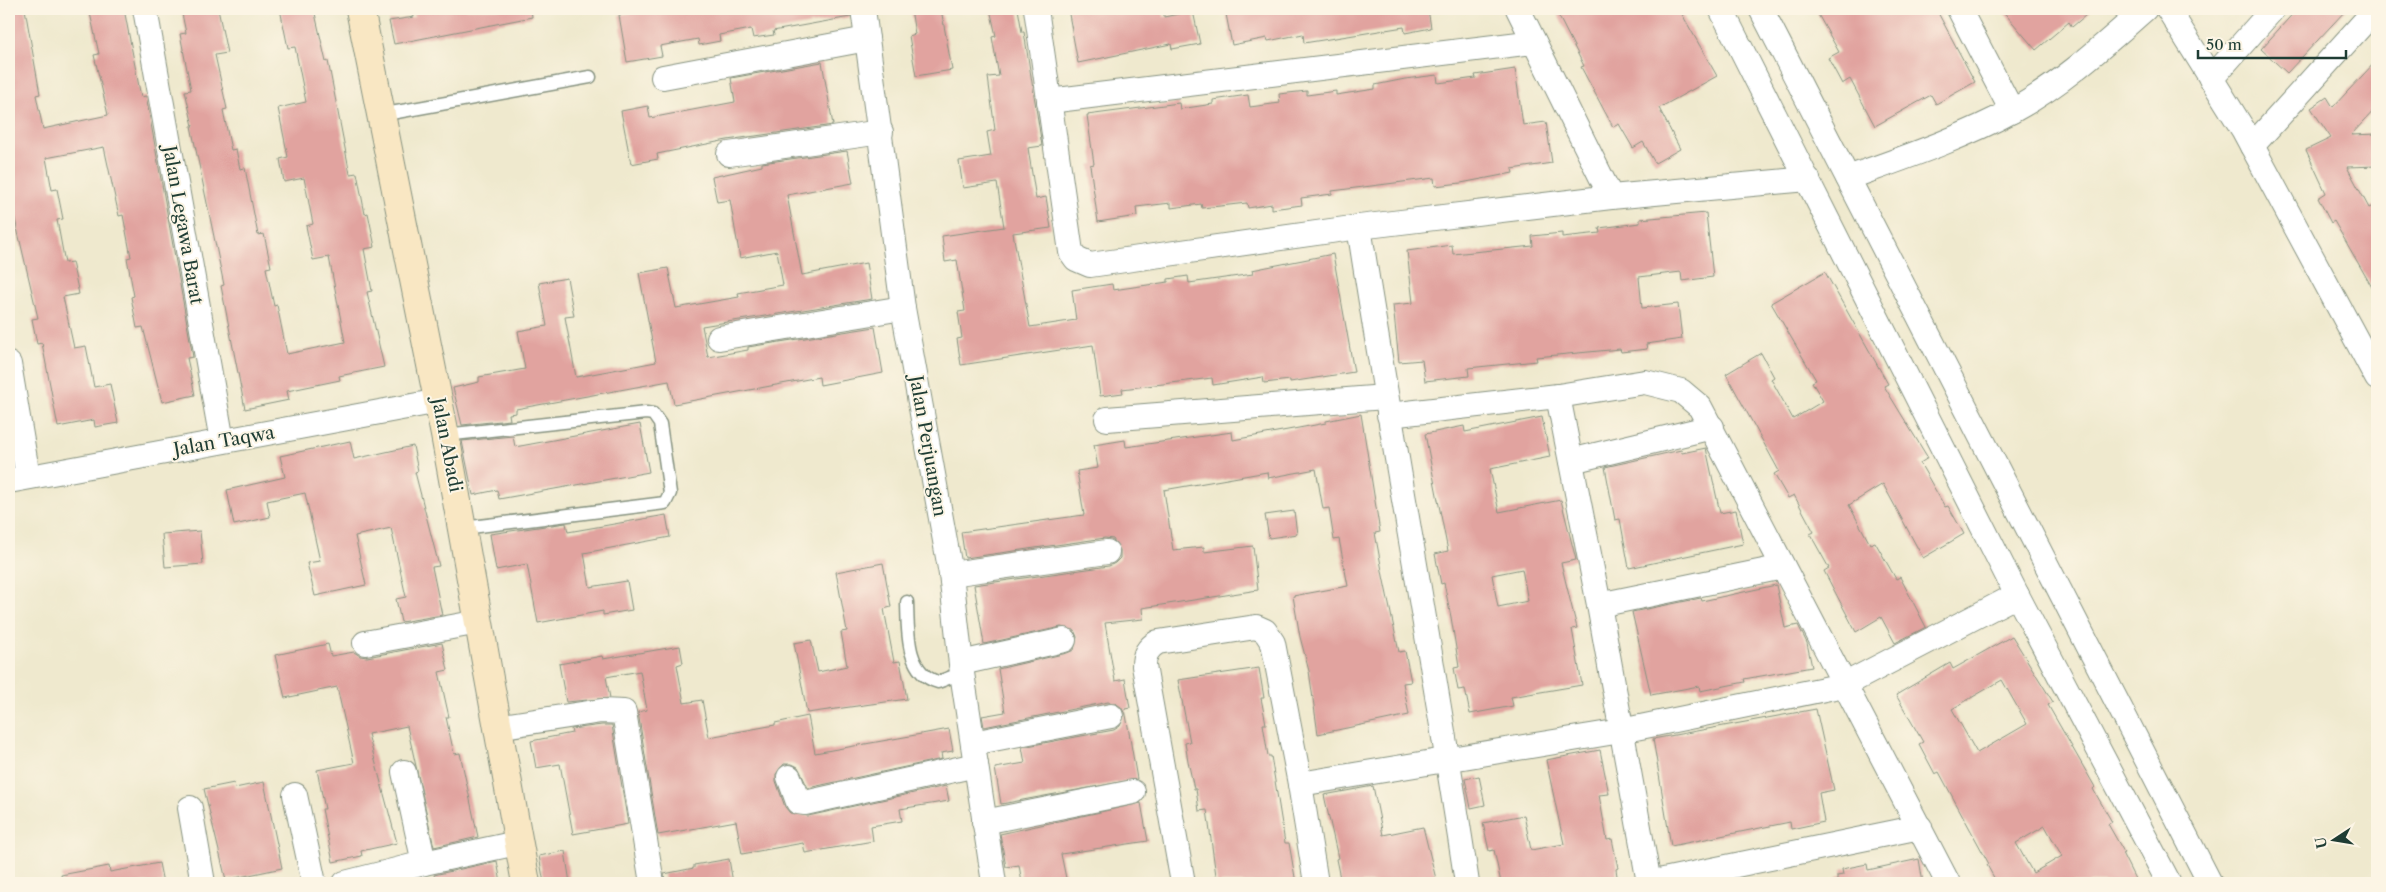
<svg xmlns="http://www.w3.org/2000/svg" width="2386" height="892" font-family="'Libre Caslon Text',serif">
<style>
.building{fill:#e1a39f;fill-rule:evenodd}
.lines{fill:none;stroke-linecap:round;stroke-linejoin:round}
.lane-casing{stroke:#879381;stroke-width:15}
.street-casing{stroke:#879381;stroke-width:26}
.secondary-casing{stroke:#879381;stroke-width:30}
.lane{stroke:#fff;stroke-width:12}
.street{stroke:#fff;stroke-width:24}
.secondary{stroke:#f9e7c3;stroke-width:28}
.labels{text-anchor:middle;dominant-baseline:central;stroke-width:4;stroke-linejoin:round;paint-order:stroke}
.street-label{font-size:18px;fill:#1f3d34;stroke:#fcf5e5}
</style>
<rect width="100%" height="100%" fill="#fcf5e5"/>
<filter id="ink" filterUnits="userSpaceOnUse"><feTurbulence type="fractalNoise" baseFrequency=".02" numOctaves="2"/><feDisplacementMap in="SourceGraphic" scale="10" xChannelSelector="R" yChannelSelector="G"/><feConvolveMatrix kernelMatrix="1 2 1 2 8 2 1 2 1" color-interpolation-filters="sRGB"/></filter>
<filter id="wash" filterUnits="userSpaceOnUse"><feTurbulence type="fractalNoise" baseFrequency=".0096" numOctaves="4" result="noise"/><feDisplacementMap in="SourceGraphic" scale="20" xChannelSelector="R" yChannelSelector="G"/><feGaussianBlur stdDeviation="1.12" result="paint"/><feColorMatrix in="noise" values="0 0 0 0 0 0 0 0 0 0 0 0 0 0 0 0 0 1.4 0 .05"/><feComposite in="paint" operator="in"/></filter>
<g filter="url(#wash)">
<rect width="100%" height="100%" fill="#efe9ce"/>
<g id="blocks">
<g class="building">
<path d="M 9,9 L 25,9 L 40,94 L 36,95 L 43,129 L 108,115 L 94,55 L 99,54 L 90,13 L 124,9 L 141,97 L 146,96 L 193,357 L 187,358 L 195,395 L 162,402 L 143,327 L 137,328 L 131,297 L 134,296 L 127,258 L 131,257 L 123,215 L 119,216 L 104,147 L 46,158 L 52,190 L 57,189 L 63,219 L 57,220 L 65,263 L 72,262 L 79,294 L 63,297 L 74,348 L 86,346 L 94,387 L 110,384 L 118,423 L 95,427 L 94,420 L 58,427 L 42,343 L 37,344 L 32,319 L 38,318 L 10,198 L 15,197 L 9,167 L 12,166 L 9,150 Z"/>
<path d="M 181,9 L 218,9 L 227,53 L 215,55 L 227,109 L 223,110 L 231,150 L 236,149 L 240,169 L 245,168 L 258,235 L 264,234 L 271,267 L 266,268 L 274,306 L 277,305 L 287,354 L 345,342 L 329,257 L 313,260 L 306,226 L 313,224 L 304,178 L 284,182 L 280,159 L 288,157 L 278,108 L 306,102 L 295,47 L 288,48 L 280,9 L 314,9 L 326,62 L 328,61 L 350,174 L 357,173 L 365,214 L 368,213 L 375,247 L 364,249 L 372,291 L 367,292 L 384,367 L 339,376 L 340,380 L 287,391 L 289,400 L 245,409 L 221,286 L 224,285 L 191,126 L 193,126 L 185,91 L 191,90 L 180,34 L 186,33 Z"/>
<path d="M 427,9 L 531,9 L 532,17 L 394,44 L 389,21 L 414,17 L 413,11 Z"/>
<path d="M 654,9 L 850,9 L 850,17 L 773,31 L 774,35 L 753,38 L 751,29 L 719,35 L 720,41 L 699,45 L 698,39 L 660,46 L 662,56 L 627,62 L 619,15 Z"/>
<path d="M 911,9 L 941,9 L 952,70 L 916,76 L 909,36 L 915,34 Z"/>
<path d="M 990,9 L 1018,9 L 1022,32 L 1024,32 L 1042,146 L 1028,148 L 1036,199 L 1046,197 L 1051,228 L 1013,233 L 1030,327 L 1076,320 L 1072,290 L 1112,284 L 1113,290 L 1168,282 L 1168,279 L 1188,276 L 1189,283 L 1253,274 L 1252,270 L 1333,254 L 1354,372 L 1290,382 L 1290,380 L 1264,383 L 1263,377 L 1213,385 L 1212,378 L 1122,389 L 1123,393 L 1100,396 L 1093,345 L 961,365 L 957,339 L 962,338 L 958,312 L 965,311 L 957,260 L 945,262 L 942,236 L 1004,227 L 997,183 L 963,188 L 959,161 L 991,156 L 987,132 L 995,130 L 988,77 L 999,76 L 992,37 L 996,36 Z"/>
<path d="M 1068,9 L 1164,9 L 1164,17 L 1193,11 L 1200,44 L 1172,49 L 1171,44 L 1078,63 Z"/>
<path d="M 1225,9 L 1428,9 L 1431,28 L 1405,33 L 1404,27 L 1304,43 L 1303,34 L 1268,41 L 1267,38 L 1232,45 Z"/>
<path d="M 1555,9 L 1679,9 L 1717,76 L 1659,108 L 1680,149 L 1655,163 L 1643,142 L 1633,148 L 1619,124 L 1613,127 L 1581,67 L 1584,66 Z"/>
<path d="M 1815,9 L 1936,9 L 1975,82 L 1936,104 L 1931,95 L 1875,126 L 1850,79 L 1842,84 L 1828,58 L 1839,52 Z"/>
<path d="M 2001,9 L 2093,9 L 2072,27 L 2069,22 L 2036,50 Z"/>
<path d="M 2297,9 L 2347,9 L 2287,73 L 2261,49 Z"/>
<path d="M 2377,60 L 2377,107 L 2351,135 L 2377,134 L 2377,166 L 2347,167 L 2369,208 L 2377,204 L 2377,296 L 2334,221 L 2331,223 L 2318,198 L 2326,193 L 2306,150 L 2331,138 L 2311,108 L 2327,97 L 2333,107 Z"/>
<path d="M 822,62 L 833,125 L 727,140 L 657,154 L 658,159 L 631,164 L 621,111 L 648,106 L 650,118 L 735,102 L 731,78 Z"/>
<path d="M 1515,69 L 1523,125 L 1546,122 L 1552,163 L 1512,169 L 1513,173 L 1461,183 L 1435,186 L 1434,178 L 1332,191 L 1332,194 L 1301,198 L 1302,205 L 1272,209 L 1272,204 L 1248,208 L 1247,203 L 1202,208 L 1201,204 L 1171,208 L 1171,203 L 1136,207 L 1137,216 L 1098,222 L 1090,165 L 1094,164 L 1087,115 L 1179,103 L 1180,109 L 1213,104 L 1213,100 L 1248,95 L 1250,107 L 1280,103 L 1279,94 L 1307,91 L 1307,95 L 1336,91 L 1336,95 L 1375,89 L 1375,85 L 1405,79 L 1437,75 L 1438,83 L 1476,78 L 1475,75 Z"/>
<path d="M 847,151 L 853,183 L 787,195 L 802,275 L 866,263 L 872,299 L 702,326 L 708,357 L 748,350 L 748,347 L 875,327 L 883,373 L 820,385 L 819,377 L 674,404 L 669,381 L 516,409 L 516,413 L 509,414 L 510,420 L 462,425 L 453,388 L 479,382 L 479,377 L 525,369 L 518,331 L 547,326 L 539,283 L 567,278 L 574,316 L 565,317 L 576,377 L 656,362 L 639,273 L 668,268 L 676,308 L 739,297 L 738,293 L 783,285 L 777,251 L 740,258 L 730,200 L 717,202 L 712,177 L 762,166 L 762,163 Z"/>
<path d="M 1706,213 L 1713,277 L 1682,281 L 1681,272 L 1639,277 L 1642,308 L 1678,304 L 1682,339 L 1646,344 L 1647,349 L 1621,352 L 1620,349 L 1536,357 L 1537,361 L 1468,368 L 1469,376 L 1425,381 L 1422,360 L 1399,362 L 1393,305 L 1413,303 L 1407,251 L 1452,245 L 1453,254 L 1533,246 L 1532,236 L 1562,233 L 1562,237 L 1600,233 L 1599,228 L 1640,223 L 1640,219 Z"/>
<path d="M 1825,272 L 1888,384 L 1884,386 L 1928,458 L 1920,463 L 1945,507 L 1948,506 L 1964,534 L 1923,558 L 1883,484 L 1849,505 L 1870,544 L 1875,542 L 1896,579 L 1900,577 L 1926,627 L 1895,643 L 1881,617 L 1856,632 L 1824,571 L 1829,568 L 1810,534 L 1814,532 L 1794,495 L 1788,498 L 1774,474 L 1779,471 L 1726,374 L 1761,353 L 1774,377 L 1771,379 L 1793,419 L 1823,401 L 1812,382 L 1816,380 L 1771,303 Z"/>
<path d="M 1361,414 L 1380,532 L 1375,533 L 1383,576 L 1399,652 L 1405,651 L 1411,682 L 1403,683 L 1409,715 L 1318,734 L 1309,671 L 1300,637 L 1293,596 L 1348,586 L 1339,539 L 1334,540 L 1329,508 L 1323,509 L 1316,469 L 1268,478 L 1267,472 L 1164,490 L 1173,550 L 1204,547 L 1204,552 L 1253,546 L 1258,590 L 1142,608 L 1143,619 L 1105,623 L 1115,681 L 1125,679 L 1130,708 L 1125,709 L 1137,779 L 1001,804 L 995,768 L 1025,763 L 1022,747 L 1114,730 L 1120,726 L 1125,714 L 1121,707 L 1115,703 L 1108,702 L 984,727 L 982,716 L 1005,712 L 998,669 L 1067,653 L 1074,650 L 1077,637 L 1074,630 L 1061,627 L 984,644 L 974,585 L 1109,566 L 1115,563 L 1120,558 L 1120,550 L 1113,539 L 1105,538 L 965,558 L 961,532 L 1084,515 L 1077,471 L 1098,468 L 1094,445 L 1125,440 L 1126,447 L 1232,432 L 1233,440 L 1326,423 L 1326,421 Z"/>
<path d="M 1542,417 L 1550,457 L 1490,469 L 1499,512 L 1561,500 L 1576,560 L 1561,563 L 1577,628 L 1572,629 L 1582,685 L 1511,697 L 1513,706 L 1470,714 L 1465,689 L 1458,690 L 1454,668 L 1459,667 L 1451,617 L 1444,583 L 1441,584 L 1435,554 L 1448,551 L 1425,434 L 1464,426 L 1465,432 ZM 1522,569 L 1528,601 L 1498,607 L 1492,575 Z"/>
<path d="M 640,424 L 649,472 L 499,499 L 497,490 L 473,495 L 462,441 L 513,436 L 515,447 Z"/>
<path d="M 350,441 L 354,459 L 413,446 L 418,471 L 415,472 L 439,566 L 432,567 L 442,615 L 401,622 L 396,599 L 406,597 L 391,528 L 355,536 L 366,585 L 315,596 L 307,563 L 320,561 L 305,493 L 267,501 L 270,517 L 234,525 L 227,490 L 285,477 L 280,456 Z"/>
<path d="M 1706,448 L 1720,513 L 1736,510 L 1743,544 L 1629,568 L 1620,519 L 1615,520 L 1605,467 L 1681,450 L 1682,453 Z"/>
<path d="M 1294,511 L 1297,534 L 1269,538 L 1265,515 Z"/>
<path d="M 666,515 L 670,537 L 584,553 L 590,587 L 627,581 L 632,610 L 603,615 L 603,611 L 538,623 L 527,564 L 496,570 L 490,534 L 566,523 L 568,532 Z"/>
<path d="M 200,531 L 203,564 L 165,567 L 162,534 Z"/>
<path d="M 883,563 L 891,607 L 884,609 L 894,662 L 900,661 L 907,699 L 807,713 L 794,643 L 811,640 L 818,672 L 847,666 L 841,632 L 847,631 L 836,572 Z"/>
<path d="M 1776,585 L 1785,628 L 1798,625 L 1807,643 L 1812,667 L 1744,679 L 1745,682 L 1700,691 L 1699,686 L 1651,695 L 1632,612 L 1701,598 L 1702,601 Z"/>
<path d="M 2012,636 L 2053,702 L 2048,705 L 2095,787 L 2093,789 L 2112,822 L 2108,824 L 2124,852 L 2122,853 L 2137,883 L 1997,883 L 1987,865 L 1989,864 L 1939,772 L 1935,774 L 1919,744 L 1923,742 L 1896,695 L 1950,663 L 1953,669 ZM 2002,680 L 2027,724 L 1977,753 L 1952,709 ZM 2045,826 L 2062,856 L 2033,873 L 2016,843 Z"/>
<path d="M 442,643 L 448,670 L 439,672 L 449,717 L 446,717 L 454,754 L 460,753 L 478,837 L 434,847 L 407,726 L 368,734 L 397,843 L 361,851 L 362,856 L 333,862 L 322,809 L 325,809 L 317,770 L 354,763 L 337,687 L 285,698 L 275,655 L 328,644 L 331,656 L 354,652 L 360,656 L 367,657 Z"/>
<path d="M 680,646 L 683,663 L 677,665 L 684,703 L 702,700 L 709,737 L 775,725 L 775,723 L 808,716 L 815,753 L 949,729 L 953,751 L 941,753 L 942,759 L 808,788 L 798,767 L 792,764 L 784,764 L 776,774 L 776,781 L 785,807 L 790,813 L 808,816 L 946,786 L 949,801 L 900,809 L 902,821 L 871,826 L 873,841 L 805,853 L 803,843 L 742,854 L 736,821 L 658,835 L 638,712 L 647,710 L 640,671 L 606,677 L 610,698 L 566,702 L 559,664 L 602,656 L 603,659 Z"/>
<path d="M 1259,668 L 1264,698 L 1261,698 L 1266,724 L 1263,724 L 1268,756 L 1271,756 L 1285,843 L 1289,843 L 1296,883 L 1217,883 L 1207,810 L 1199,811 L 1196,789 L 1194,789 L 1188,761 L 1185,743 L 1190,742 L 1178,680 Z"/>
<path d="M 1816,709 L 1834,790 L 1819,793 L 1824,822 L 1791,829 L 1790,822 L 1671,846 L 1653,739 Z"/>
<path d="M 602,725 L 612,725 L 628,824 L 573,834 L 560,764 L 536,768 L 531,741 L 572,733 L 571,729 Z"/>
<path d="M 1600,750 L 1609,794 L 1599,795 L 1607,840 L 1612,839 L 1618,868 L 1616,869 L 1618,883 L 1501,883 L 1494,850 L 1489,851 L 1483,823 L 1524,815 L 1531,850 L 1564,844 L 1546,760 Z"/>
<path d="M 1479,776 L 1485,805 L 1471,808 L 1465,779 Z"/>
<path d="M 264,782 L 282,868 L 226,880 L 204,789 L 234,783 L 235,788 Z"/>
<path d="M 1373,786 L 1383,835 L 1423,827 L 1437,883 L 1341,883 L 1336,859 L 1338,858 L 1324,795 Z"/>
<path d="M 1141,803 L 1148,841 L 1061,854 L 1067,883 L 1022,883 L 1019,865 L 1006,867 L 1000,834 Z"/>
<path d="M 565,851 L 570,883 L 544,883 L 539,856 Z"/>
<path d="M 729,859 L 733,883 L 665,883 L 664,874 L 694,868 L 694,865 Z"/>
<path d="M 1919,859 L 1923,883 L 1837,883 L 1837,876 L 1843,875 L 1842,869 L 1867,864 L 1868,870 Z"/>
<path d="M 497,861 L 501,883 L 436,883 L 434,875 Z"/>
<path d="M 159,863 L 163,883 L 62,883 L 61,875 L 109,866 L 110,872 Z"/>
</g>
</g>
</g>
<g filter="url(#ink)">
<use href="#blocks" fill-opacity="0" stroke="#879381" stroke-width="1"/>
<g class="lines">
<defs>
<g id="lane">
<path d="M 380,115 L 590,77"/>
<path d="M 445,435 L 646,413 L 653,414 L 660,424 L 670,493 L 665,503 L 463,528"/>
<path d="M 907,602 C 908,629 905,673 938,682 L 962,673"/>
</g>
<g id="street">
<path d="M 145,9 L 222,441"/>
<path d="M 863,9 L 903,308 L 951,574 L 962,673 L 994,883"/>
<path d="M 1036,9 L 1071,252 L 1076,259 L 1090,265 L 1359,227 L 1611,197 L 1808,179"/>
<path d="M 1518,9 L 1611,197"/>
<path d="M 1721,9 L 2017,595 L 2169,883"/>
<path d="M 1761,9 L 2210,883"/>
<path d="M 1959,9 L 2012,111"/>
<path d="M 2168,9 L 2244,131 L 2377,378"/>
<path d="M 663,77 L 867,39"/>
<path d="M 2211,79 L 2273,9"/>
<path d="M 1049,101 L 1534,42"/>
<path d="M 2252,146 L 2376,9"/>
<path d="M 729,154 L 881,132"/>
<path d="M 1848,178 C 1903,158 1960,139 2012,111 C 2061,85 2103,46 2145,9"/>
<path d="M 1359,227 C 1393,446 1434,664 1467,883"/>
<path d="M 719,338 L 903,308"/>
<path d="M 9,364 L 28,477"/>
<path d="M 1558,396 L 1599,605 L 1783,567"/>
<path d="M 1389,415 L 1558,396 L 1645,382 L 1681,391 L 1700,407 L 1948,883"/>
<path d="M 1107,419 L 1385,397"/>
<path d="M 1571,461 L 1712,427"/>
<path d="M 9,481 L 439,401"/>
<path d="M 951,574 L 1107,552"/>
<path d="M 1599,605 L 1649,883"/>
<path d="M 365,643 L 479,622"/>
<path d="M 961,663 L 1064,640"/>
<path d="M 497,727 L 601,711 L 624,712 L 652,883"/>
<path d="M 973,743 L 1111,716"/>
<path d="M 404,772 L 424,863"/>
<path d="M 789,777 L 798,802 L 805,803 L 976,765"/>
<path d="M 1300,784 L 1621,731 L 1844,685 L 2017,595"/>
<path d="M 295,795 L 314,883"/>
<path d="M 190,808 L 203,883"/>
<path d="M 984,822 L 1133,792"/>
<path d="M 345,883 L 424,863 L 517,843"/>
<path d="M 1183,883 L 1144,666 C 1144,655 1147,648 1158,642 L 1256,627 L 1265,631 L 1273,643 L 1300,784 L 1316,883"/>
<path d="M 1649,883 L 1920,827"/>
</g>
<path id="secondary" d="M 360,9 L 445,435 L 526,883"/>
</defs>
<use href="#lane" class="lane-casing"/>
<use href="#street" class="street-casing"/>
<use href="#secondary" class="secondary-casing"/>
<use href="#lane" class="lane"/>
<use href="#street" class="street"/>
<use href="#secondary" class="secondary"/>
</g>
</g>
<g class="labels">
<g class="street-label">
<text transform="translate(183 225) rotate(80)">Jalan Legawa Barat</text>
<text transform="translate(224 441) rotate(-10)">Jalan Taqwa</text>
<text transform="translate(447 445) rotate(79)">Jalan Abadi</text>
<text transform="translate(928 446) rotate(80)">Jalan Perjuangan</text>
</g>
</g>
<rect width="2386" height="892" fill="none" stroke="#fcf5e5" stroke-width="30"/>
<g transform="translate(2334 840) rotate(258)" stroke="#fcf5e5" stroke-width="4" paint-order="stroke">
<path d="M0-4L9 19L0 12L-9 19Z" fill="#1f3d34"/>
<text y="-8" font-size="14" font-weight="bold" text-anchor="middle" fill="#1f3d34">U</text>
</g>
<path d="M2198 50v8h148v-8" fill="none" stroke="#1f3d34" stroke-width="2.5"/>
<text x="2206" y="50" font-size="15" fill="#1f3d34" stroke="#fcf5e5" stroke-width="4" paint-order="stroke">50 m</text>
</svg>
